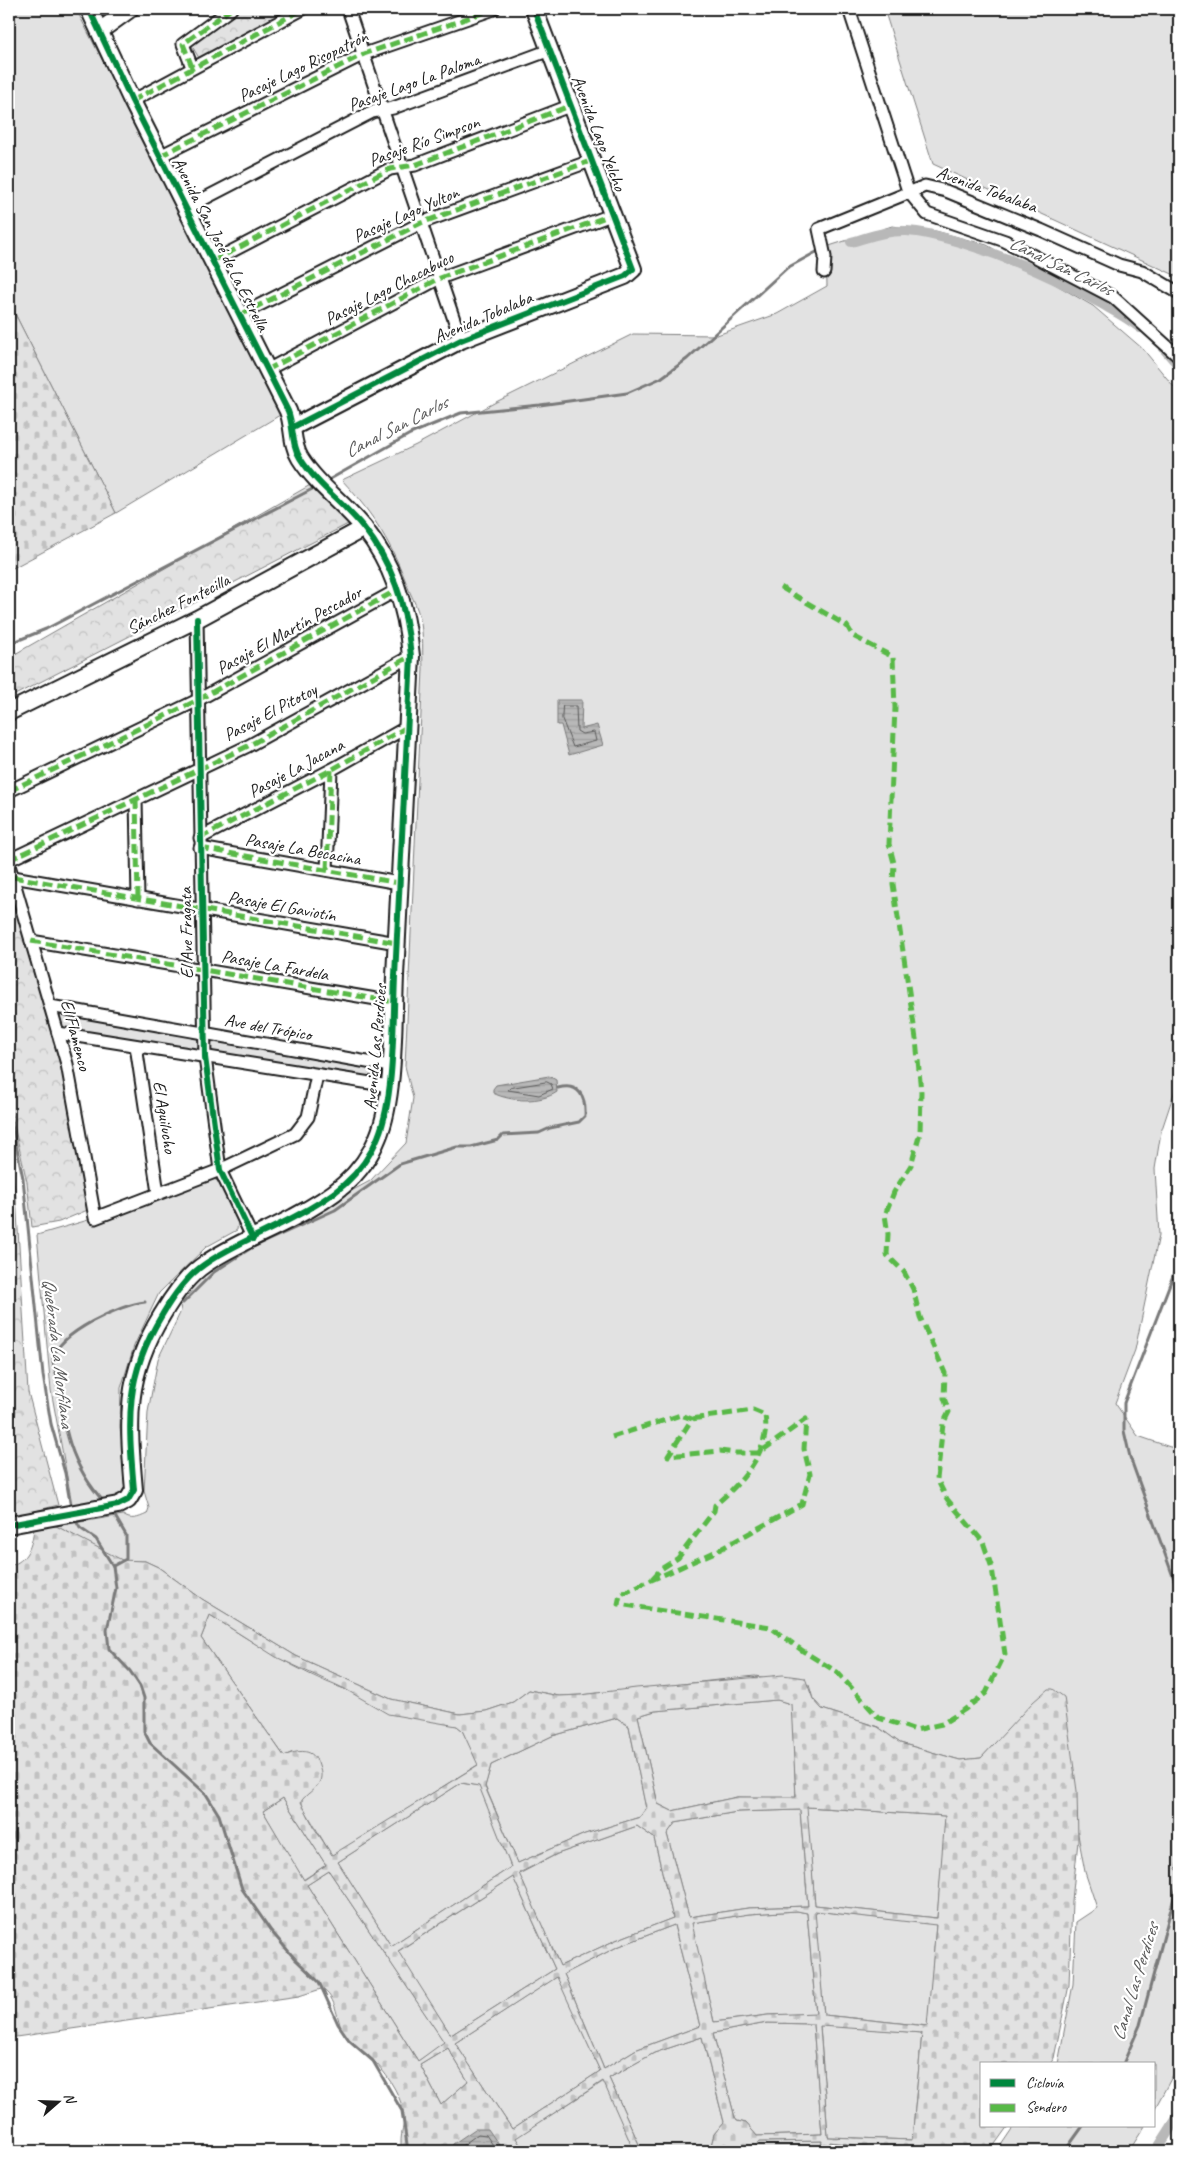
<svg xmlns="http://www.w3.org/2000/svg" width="1188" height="2160" font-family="Caveat,sans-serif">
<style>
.grass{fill:#e2e2e2;stroke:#7f7f7f}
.cemetery{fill:url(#cemetery-stones);stroke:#7f7f7f;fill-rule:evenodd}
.park{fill:url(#park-crowns);stroke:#7f7f7f}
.water{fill:url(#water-rules);stroke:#7a7a7a}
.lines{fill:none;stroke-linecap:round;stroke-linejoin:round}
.shore{stroke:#5a5a5a;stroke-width:1}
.stream{stroke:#7a7a7a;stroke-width:3}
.canal{stroke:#b8b8b8;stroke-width:10}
.street-casing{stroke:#1c1c1c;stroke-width:15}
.secondary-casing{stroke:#1c1c1c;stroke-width:20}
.street{stroke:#fff;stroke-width:11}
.secondary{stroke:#fff;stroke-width:16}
.quiet{stroke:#58b947;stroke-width:5;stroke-dasharray:10 5;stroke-linecap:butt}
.cycleway-casing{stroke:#fff;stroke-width:9}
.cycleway{stroke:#00873e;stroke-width:6}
.labels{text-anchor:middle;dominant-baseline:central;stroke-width:4.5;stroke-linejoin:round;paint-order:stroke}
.street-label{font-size:18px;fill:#1c1c1c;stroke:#fff}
.water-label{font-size:19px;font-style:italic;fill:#5a5a5a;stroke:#fff}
</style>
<defs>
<pattern id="cemetery-stones" width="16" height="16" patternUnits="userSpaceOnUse" patternTransform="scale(1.25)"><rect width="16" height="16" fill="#e2e2e2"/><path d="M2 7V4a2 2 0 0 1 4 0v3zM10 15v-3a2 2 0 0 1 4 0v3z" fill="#c1c1c1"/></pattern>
<pattern id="park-crowns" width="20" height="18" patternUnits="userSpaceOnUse" patternTransform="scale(1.25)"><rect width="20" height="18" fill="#e2e2e2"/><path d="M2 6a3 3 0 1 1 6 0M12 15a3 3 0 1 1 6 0" fill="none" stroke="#c1c1c1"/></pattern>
<pattern id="water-rules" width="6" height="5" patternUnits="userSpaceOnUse" patternTransform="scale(1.25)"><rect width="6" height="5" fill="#b8b8b8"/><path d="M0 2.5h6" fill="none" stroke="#9e9e9e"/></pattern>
</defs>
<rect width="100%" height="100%" fill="#fff"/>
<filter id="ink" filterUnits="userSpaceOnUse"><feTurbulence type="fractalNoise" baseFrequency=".02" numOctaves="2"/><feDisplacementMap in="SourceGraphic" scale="10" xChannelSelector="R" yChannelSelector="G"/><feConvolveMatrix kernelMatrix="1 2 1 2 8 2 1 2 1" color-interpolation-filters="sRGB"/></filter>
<g filter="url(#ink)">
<g class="grass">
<path d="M 9,9 L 76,9 L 260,367 L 280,415 L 116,513 L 9,302 Z"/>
<path d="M 884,9 L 1179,9 L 1179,277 L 933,164 Z"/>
<path d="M 892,226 L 936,231 L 987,245 L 1093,306 L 1143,349 L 1179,393 L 1179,1078 L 1161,1132 L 1155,1169 L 1159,1235 L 1135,1350 L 1115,1403 L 1138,1436 L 1170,1447 L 1179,1448 L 1179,1856 L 1176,1869 L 1179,1872 L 1179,2064 L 1154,2110 L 1154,2064 L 1058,2064 L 1073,1984 L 1076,1922 L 1097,1908 L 1085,1872 L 1073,1808 L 1017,1721 L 981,1758 L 960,1760 L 900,1743 L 878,1727 L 822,1709 L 813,1699 L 809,1685 L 755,1676 L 581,1695 L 559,1696 L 529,1690 L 513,1702 L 486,1711 L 460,1714 L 391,1699 L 296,1656 L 202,1599 L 158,1567 L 145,1561 L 122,1561 L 56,1526 L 123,1515 C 131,1521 138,1518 147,1514 L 149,1508 L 144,1491 L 148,1412 L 158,1359 L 181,1311 L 178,1293 L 208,1267 L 370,1181 L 406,1143 L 413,1098 L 405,1066 L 423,669 C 422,652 424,635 420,619 C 418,609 413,599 409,590 C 392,544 375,516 342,480 L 416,445 L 496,402 L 633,334 L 717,335 L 777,314 L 827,286 L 826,247 Z"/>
<path d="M 53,1013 L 376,1065 L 374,1082 L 59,1031 Z"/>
<path d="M 209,1176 L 219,1182 L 238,1222 L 237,1230 L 206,1247 L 159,1293 L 134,1346 L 121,1388 L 120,1428 L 128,1486 L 125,1496 L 73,1509 L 51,1390 L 37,1235 L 95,1218 Z"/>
<path d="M 210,1615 C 254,1643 296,1671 344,1689 C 381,1703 421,1711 457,1726 L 462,1730 L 479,1764 L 332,1856 L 302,1805 L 302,1799 L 312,1790 L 293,1752 L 284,1756 L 201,1638 Z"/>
<path d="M 777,1700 L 792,1704 L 796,1798 L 737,1797 L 672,1811 L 658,1804 L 638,1716 L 655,1711 Z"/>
<path d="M 617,1718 L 629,1726 L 646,1808 L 640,1817 L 585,1834 L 518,1863 L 485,1786 L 491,1765 L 552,1736 Z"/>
<path d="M 461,1783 L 480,1786 L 511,1867 L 391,1946 L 338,1862 Z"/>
<path d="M 283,1798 L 326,1865 L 303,1880 L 263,1811 Z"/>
<path d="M 806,1807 L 946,1816 L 937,1918 L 815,1905 Z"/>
<path d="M 800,1810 L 808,1906 L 748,1908 L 689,1917 L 667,1834 L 675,1823 L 737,1812 Z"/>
<path d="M 637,1826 L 654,1838 L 673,1918 L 616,1940 L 560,1966 L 519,1874 L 557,1854 Z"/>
<path d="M 329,1871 L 445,2043 L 418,2061 L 307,1885 Z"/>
<path d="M 513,1877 L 555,1969 L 451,2035 L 397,1952 Z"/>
<path d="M 797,1911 L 807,1913 L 816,2014 L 768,2015 L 714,2022 L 691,1923 L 749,1914 Z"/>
<path d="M 814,1911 L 936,1924 L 928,2026 L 824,2015 Z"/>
<path d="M 674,1925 L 700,2026 L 635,2050 L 604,2069 L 564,1974 L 617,1947 Z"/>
<path d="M 558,1976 L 600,2071 L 512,2129 L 455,2043 Z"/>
<path d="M 767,2023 L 813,2024 L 822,2134 L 757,2136 L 746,2123 L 737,2121 L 735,2118 L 713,2033 Z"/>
<path d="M 820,2025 L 922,2033 L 912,2140 L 828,2137 Z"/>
<path d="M 702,2037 L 724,2122 L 714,2134 L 711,2146 L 701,2151 L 642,2151 L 609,2078 L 654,2053 Z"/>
<path d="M 448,2048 L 468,2081 L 441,2105 L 420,2065 Z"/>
<path d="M 604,2081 L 634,2151 L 524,2151 L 515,2138 Z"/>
<path d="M 1014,2126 L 1145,2126 L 1129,2151 L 997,2151 Z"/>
<path d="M 822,2141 L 820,2151 L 755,2151 L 758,2142 Z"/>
<path d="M 829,2142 L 897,2151 L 828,2151 Z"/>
</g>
<g class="cemetery">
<path d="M 9,302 L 116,513 L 9,570 Z"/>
<path d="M 56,1526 L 122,1560 L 145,1561 L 158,1567 L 202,1599 L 296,1656 L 391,1699 L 460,1714 L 486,1711 L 513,1702 L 529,1690 L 559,1696 L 581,1695 L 636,1688 L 783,1675 L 805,1678 L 813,1699 L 822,1709 L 878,1727 L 900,1743 L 960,1760 L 981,1758 L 1033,1702 L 1048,1689 L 1053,1689 L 1064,1697 L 1077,1791 L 1078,1841 L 1072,1901 L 1069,1985 L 1054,2058 L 1050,2064 L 982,2064 L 982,2126 L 1008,2126 L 990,2151 L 897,2151 L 830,2142 L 828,2151 L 820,2151 L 822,2141 L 758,2142 L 755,2151 L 701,2151 L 711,2146 L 714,2134 L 724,2122 L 702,2037 L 654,2053 L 609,2078 L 642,2151 L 634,2151 L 603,2081 L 516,2138 L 524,2151 L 402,2151 C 398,2134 407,2124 403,2110 C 399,2092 385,2071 371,2058 C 363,2050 352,2046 345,2036 C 336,2023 338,1996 321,1989 L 299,1996 L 9,2038 L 9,1566 C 28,1561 32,1545 34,1528 ZM 210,1615 L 276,1657 L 345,1689 L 388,1714 L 457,1726 L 462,1730 L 478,1765 L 332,1855 L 315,1829 L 301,1802 C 305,1794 316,1790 320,1781 C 322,1775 321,1772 319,1766 C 314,1747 298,1750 284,1756 L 201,1638 ZM 777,1700 L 791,1704 L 796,1797 L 737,1797 L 672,1811 L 658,1804 L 638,1716 L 655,1711 ZM 617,1718 L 629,1726 L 646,1809 L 640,1817 L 585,1834 L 518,1863 L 485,1787 L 491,1765 L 552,1736 ZM 461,1783 L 479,1786 L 511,1867 L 391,1946 L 338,1862 ZM 283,1798 L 326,1865 L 304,1880 L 263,1811 ZM 807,1807 L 945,1816 L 937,1918 L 815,1905 ZM 800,1810 L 808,1906 L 748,1908 L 689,1917 L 667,1834 L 675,1823 L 737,1812 ZM 637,1826 L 654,1838 L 673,1918 L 616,1940 L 560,1966 L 519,1873 L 557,1854 ZM 329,1871 L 444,2042 L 418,2061 L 307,1885 ZM 513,1877 L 555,1969 L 451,2035 L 398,1951 ZM 797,1911 L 807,1913 L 816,2013 L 768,2015 L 714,2022 L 692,1923 L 749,1914 ZM 815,1911 L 936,1925 L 927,2026 L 824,2015 ZM 674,1925 L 700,2026 L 635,2050 L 604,2069 L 564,1974 L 617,1947 ZM 557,1977 L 600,2071 L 512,2129 L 455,2043 ZM 767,2023 L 813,2024 L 822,2134 L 757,2136 L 746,2123 L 737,2121 L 735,2118 L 713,2033 ZM 820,2026 L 922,2033 L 912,2140 L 828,2137 ZM 448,2048 L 468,2081 L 441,2105 L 420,2065 Z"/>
</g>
<g class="park">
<path d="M 237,9 L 294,9 L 199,58 L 189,41 Z"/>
<path d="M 312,484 L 348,524 L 9,698 L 9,661 L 15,654 Z"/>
<path d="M 9,882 L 66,1083 L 90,1209 L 59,1222 L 32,1227 L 27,1182 L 9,1103 Z"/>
<path d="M 9,1147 L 16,1197 L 28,1392 L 58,1505 L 9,1518 Z"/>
</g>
<g class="water">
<path d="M 557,700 L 582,700 L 581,729 L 597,725 L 603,745 L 569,755 L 561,725 L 557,725 Z"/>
<path d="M 549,1076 L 556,1080 L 557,1092 C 541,1103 511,1102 493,1093 L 493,1089 L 496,1085 Z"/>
<path d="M 475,2129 L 488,2129 L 503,2151 L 450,2151 L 453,2144 Z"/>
</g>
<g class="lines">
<g class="shore">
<path d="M 563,706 L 576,706 L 577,731 L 582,734 L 594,732 L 596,741 L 573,747 L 562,719 Z"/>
<path d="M 547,1082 L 551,1084 L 553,1089 L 539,1095 L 508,1090 L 510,1088 Z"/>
<path d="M 455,2151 L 478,2134 L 486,2135 L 497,2151"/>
</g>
<g class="stream">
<path d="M 325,482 L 410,434 L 461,413 L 540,405 L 627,393 L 661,378 L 687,359 L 787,268 L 820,250"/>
<path d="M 9,644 L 46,629 L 318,486"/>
<path d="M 9,1111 L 23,1178 L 43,1375 L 51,1424 L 65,1473 L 71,1508"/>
<path d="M 1179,1260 L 1124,1403 L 1124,1431 L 1130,1457 L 1179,1593"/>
<path d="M 183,1303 L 214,1272 L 251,1248 L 335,1210 L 400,1164 L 457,1147 L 471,1147 L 498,1140 L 503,1135 L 539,1133 L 550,1128 L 579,1122 L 585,1116 C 586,1098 580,1082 558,1088"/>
<path d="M 105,1503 C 69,1464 64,1427 57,1377 C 56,1371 52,1364 53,1358 C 59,1333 121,1304 145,1302"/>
<path d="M 112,1511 L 126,1535 L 126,1559 L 113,1566"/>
<path d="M 76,1521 L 80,1528 L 96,1539 L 113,1566 L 116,1588 L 107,1630 L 109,1649 L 130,1671 L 140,1686 L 144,1698 L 144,1731 L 150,1743 L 206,1794 L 219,1815 L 242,1889 L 271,1931 L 296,1960 L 319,1982 L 338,2024 L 349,2040 L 373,2061 L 402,2111 L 408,2151"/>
<path d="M 1123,2064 L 1140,2025 L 1179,1879"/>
<path d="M 1065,2151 L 1083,2126"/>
</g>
<g class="canal">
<path d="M 851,242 C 869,237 888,230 907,231 C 924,232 942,237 959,242 C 1008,257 1054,277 1098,302 C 1112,310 1127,317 1140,328"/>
<path d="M 1164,349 L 1179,366"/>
<path d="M 1156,2151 L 1179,2115"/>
</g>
<defs>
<g id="street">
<path d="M 348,9 L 461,340"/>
<path d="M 849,9 L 908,191 L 927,214 L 1005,241 L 1113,297 L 1179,357"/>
<path d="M 192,67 L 183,44 L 231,9"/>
<path d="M 132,101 L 303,9"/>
<path d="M 160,156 L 364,54 L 494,9"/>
<path d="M 186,208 L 372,112 L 393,108 L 550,50"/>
<path d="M 213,261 L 390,169 L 415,165 L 572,105"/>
<path d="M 824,272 L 825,257 L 819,229 L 925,186 L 946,191 L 1041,230 L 1119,265 L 1142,271 L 1179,293"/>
<path d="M 240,315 L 421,223 L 593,160"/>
<path d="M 267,370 L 440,278 L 614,214"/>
<path d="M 197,619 L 205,1057 L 220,1170 L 253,1239"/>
<path d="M 9,791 L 198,700 L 397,590"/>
<path d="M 136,799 L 138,899"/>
<path d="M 200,838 L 331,770 L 407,727"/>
<path d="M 200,848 L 399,883"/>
<path d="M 9,860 L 248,746 L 411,656"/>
<path d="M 9,865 L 67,1064 L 95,1218 L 220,1170 L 295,1134 L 308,1117 L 317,1075"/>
<path d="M 327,870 L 331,770"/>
<path d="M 13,877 L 397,943"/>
<path d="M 31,941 L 394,1002"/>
<path d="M 50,1006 L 390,1066"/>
<path d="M 58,1033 L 389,1086"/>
<path d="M 136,1046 L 158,1193"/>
</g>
<g id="secondary">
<path d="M 101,30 L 130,9"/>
<path d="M 293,427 L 461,340 L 625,276 L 633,269 L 534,9"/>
<path d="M 9,712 L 197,619 L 364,528"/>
<path d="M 9,1525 L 118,1505 L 128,1500 L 134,1490 C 128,1420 124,1377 162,1315 C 173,1296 187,1276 205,1264 C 232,1245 265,1233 294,1217 C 331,1198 362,1177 378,1137 C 395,1097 393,1021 395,976 C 400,869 405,762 411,656 C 407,610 393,564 364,528 C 345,504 317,485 300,458 C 291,444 294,426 288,411 L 132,101 L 89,9"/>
</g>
</defs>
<use href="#street" class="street-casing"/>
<use href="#secondary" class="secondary-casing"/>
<use href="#street" class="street"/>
<use href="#secondary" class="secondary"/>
<g class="quiet">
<path d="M 192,67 L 183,44 L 231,9"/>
<path d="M 132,101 L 303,9"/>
<path d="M 160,156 L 364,54 L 494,9"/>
<path d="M 213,261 L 390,169 L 415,165 L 572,105"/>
<path d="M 240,315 L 421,223 L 593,160"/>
<path d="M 267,370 L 440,278 L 614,214"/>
<path d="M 9,791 L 198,700 L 397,590"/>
<path d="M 136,799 L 138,899"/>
<path d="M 200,838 L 331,770 L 407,727"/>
<path d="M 200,848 L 399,883"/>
<path d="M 9,860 L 248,746 L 411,656"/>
<path d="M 327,870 L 331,770"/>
<path d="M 13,877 L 397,943"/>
<path d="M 31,941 L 394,1002"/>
<path d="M 612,1437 L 681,1415 L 692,1419 L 668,1456 L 720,1451 L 735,1453 L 759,1453 L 806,1419 L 804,1449 L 810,1474 L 802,1504 L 717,1551 L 629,1590 L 620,1595 L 618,1604 L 770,1627 L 803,1651 L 837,1672 L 879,1718 L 916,1730 L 942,1724 L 964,1710 L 986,1693 L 1005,1654 L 992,1568 L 983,1542 L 947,1499 L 937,1479 L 943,1424 L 949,1412 L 944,1398 L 945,1373 L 920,1317 L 913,1289 L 904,1272 L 887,1255 L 888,1234 L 885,1215 L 894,1192 L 911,1165 L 920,1133 L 921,1092 L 916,1039 L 893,884 L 894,863 L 889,844 L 895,708 L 893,657 L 853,636 L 847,626 L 777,585"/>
<path d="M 652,1579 L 661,1569 L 678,1558 L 714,1511 L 715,1505 C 741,1483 771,1452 765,1415 L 753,1410 L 692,1419"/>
</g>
<defs>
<g id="cycleway">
<path d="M 293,427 L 461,340 L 625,276 L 633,269 L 534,9"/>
<path d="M 197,619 L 205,1057 L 220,1170 L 253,1239"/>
<path d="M 9,1525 L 118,1505 L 128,1500 L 134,1490 C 128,1420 124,1377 162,1315 C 173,1296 187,1276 205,1264 C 232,1245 265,1233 294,1217 C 331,1198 362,1177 378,1137 C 395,1097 393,1021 395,976 C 400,869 405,762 411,656 C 407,610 393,564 364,528 C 345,504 317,485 300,458 C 291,444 294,426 288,411 L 132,101 L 89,9"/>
</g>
</defs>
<use href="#cycleway" class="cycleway-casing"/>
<use href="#cycleway" class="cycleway"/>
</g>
</g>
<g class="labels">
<g class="street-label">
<text transform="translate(303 66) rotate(-26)">Pasaje Lago Risopatrón</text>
<text transform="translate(414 82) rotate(-20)">Pasaje Lago La Paloma</text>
<text transform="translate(599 133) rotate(69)">Avenida Lago Yelcho</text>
<text transform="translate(424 141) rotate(-20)">Pasaje Río Simpson</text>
<text transform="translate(987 189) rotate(20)">Avenida Tobalaba</text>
<text transform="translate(406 214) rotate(-24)">Pasaje Lago Yulton</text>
<text transform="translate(221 244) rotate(63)">Avenida San José de La Estrella</text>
<text transform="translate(389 288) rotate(-27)">Pasaje Lago Chacabuco</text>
<text transform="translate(483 317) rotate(-23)">Avenida Tobalaba</text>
<text transform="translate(178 604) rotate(-27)">Sánchez Fontecilla</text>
<text transform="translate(289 630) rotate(-29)">Pasaje El Martín Pescador</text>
<text transform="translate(270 712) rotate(-28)">Pasaje El Pitotoy</text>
<text transform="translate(296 768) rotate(-28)">Pasaje La Jacana</text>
<text transform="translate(303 849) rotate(10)">Pasaje La Becacina</text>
<text transform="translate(282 906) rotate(10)">Pasaje El Gaviotín</text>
<text transform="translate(186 933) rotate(-91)">El Ave Fragata</text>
<text transform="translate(275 965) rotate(10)">Pasaje La Fardela</text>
<text transform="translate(268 1027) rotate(10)">Ave del Trópico</text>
<text transform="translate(76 1035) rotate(75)">El Flamenco</text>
<text transform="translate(375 1047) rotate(-85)">Avenida Las Perdices</text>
<text transform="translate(165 1117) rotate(81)">El Aguilucho</text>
</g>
<g class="water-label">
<text transform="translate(1061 266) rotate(26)">Canal San Carlos</text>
<text transform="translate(396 427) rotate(-27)">Canal San Carlos</text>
<text transform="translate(58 1353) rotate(83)">Quebrada La Morfilana</text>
<text transform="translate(1135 1982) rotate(-73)">Canal Las Perdices</text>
</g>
</g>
<rect width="1188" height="2160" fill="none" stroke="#fff" stroke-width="30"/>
<rect x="15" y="15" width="1158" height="2130" fill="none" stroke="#1c1c1c" stroke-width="2" filter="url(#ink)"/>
<rect x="980" y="2062" width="175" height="65" fill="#ffffff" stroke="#a4a4a4"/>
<rect x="990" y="2079" width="25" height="8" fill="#00873e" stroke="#a4a4a4"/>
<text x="1026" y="2088" font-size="15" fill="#1c1c1c">Ciclovía</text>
<rect x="990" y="2104" width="25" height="8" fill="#58b947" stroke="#a4a4a4"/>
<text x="1026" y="2112" font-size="15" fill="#1c1c1c">Sendero</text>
<g transform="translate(58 2102) rotate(70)" stroke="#ffffff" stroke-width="4" paint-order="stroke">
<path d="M0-4L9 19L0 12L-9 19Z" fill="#1c1c1c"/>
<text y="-8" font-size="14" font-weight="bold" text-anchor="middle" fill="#1c1c1c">N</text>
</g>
</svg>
